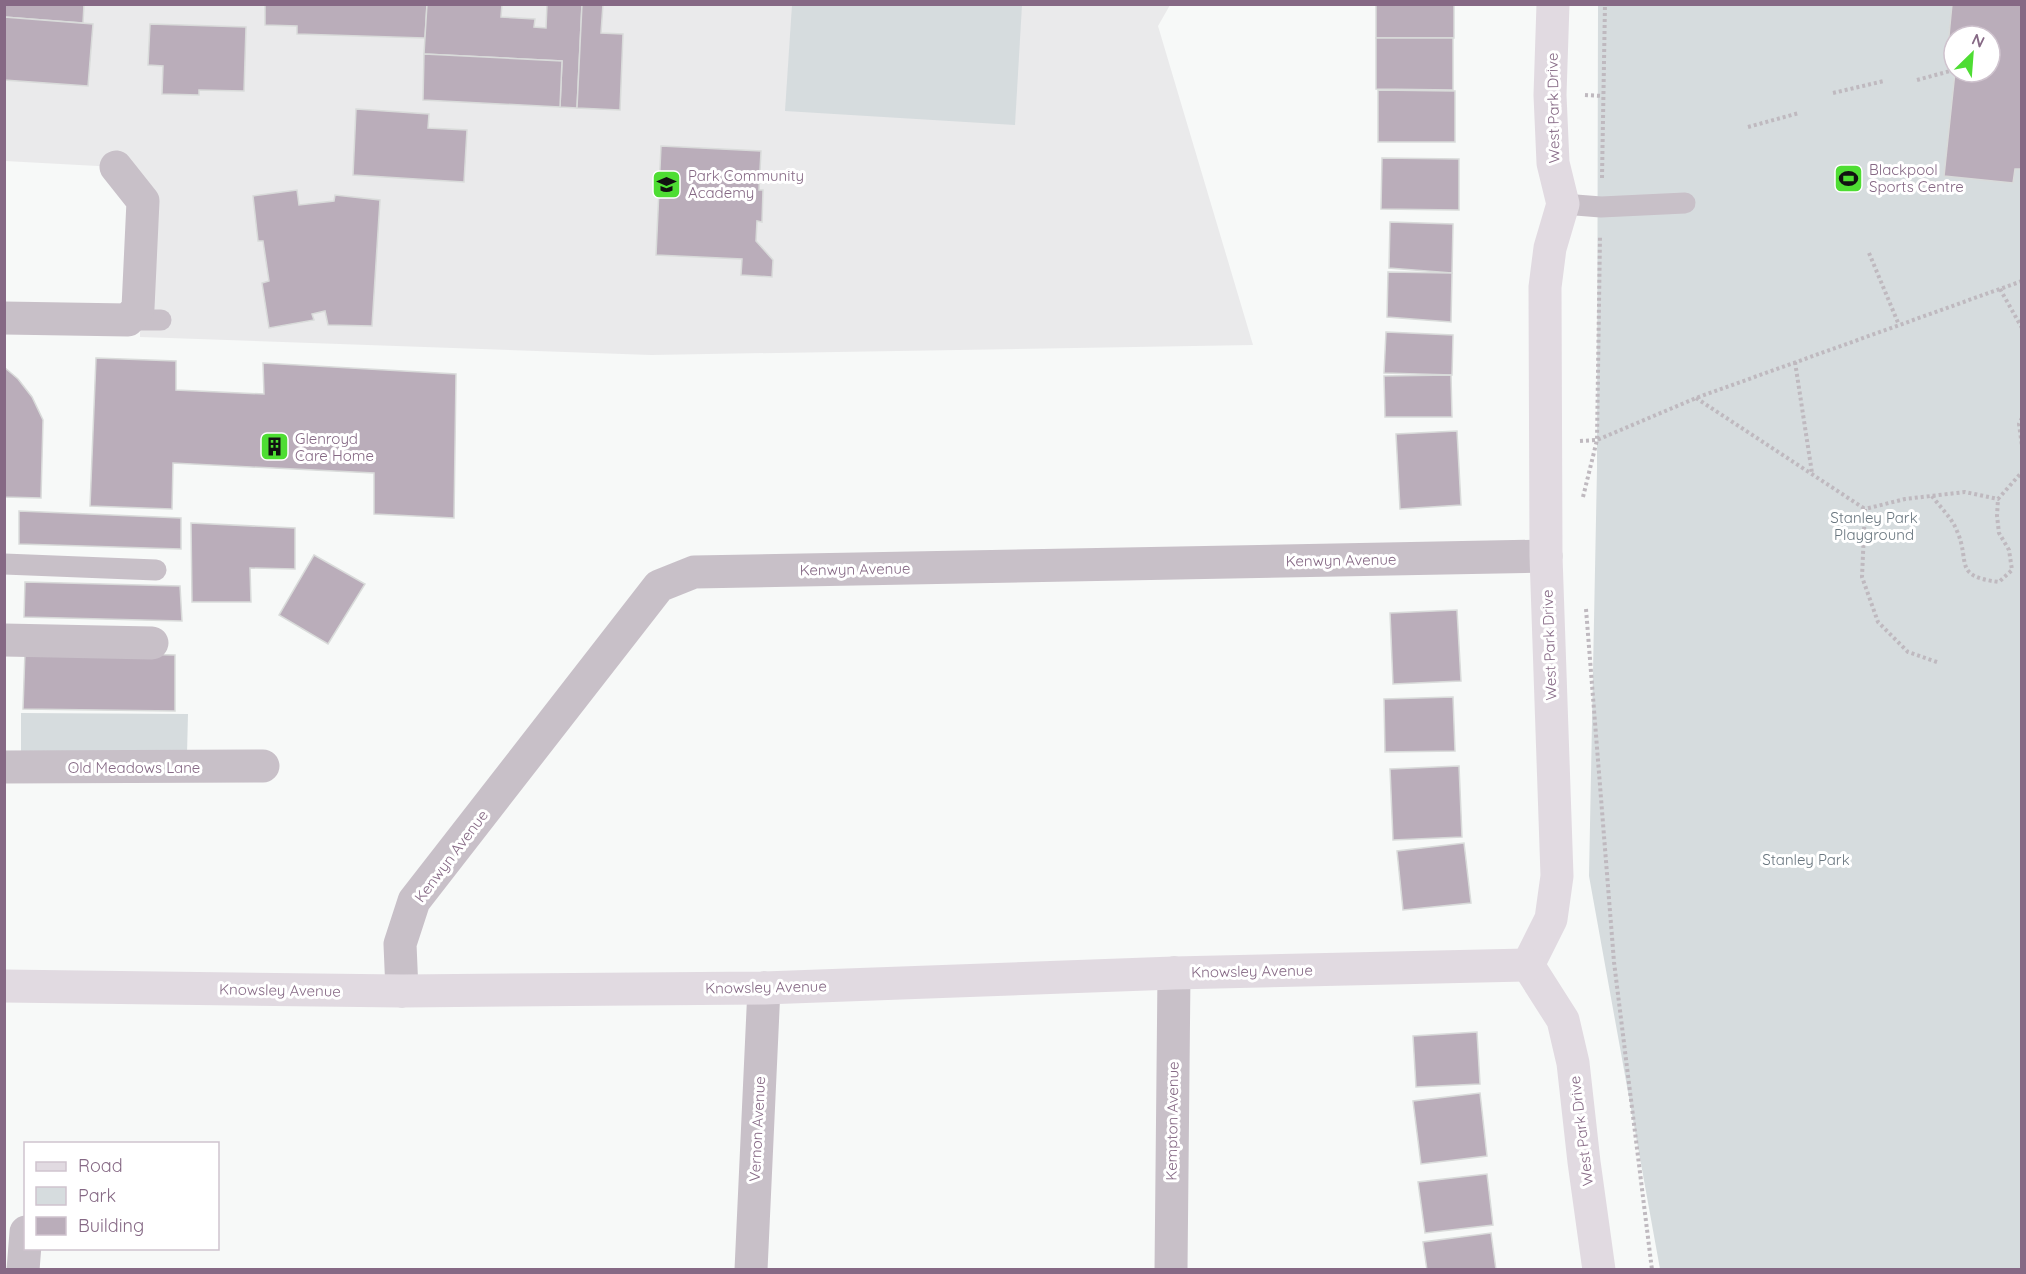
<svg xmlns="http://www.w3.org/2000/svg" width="2026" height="1274" font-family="Quicksand,sans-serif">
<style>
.built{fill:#eaeaeb}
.green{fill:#d6dcde;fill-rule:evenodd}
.building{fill:#baadba;stroke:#d9dbda;stroke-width:1.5}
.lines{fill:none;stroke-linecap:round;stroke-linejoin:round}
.path{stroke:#bfb9bf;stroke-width:4;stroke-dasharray:3 3;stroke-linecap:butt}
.lane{stroke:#c8c0c8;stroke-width:21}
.street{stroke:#c8c0c8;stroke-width:33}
.secondary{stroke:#e1dae1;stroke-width:33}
.labels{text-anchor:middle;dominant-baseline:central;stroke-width:6;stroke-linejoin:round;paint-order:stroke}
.street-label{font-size:15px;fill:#866985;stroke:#fff}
.poi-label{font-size:15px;fill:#866985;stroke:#fff;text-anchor:start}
.park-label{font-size:15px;fill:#68757e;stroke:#fff}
</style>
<rect width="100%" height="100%" fill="#f7f9f8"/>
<path class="built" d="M 4,5 L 1170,5 L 1158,26 L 1253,345 L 651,355 L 140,337 L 140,247 L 116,167 L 5,161 Z"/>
<g class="green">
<path d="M 792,5 L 1022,5 L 1015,125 L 785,111 Z"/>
<path d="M 1598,5 L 2021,5 L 2021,1269 L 1660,1269 L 1589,876 L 1597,468 ZM 1954,36 L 1990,36 L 1990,72 L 1954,72 Z"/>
<path d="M 21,713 L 188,714 L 187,754 L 21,752 Z"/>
</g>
<g class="building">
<path d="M 4,4 L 84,4 L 83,23 L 4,17 Z"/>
<path d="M 265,4 L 427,4 L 425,38 L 297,34 L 297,26 L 265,25 Z"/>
<path d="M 427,4 L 502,4 L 501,17 L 535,19 L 534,27 L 546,28 L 547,4 L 582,4 L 577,108 L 560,107 L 562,61 L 424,54 Z"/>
<path d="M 582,4 L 603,4 L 601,33 L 623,34 L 620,110 L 577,108 Z"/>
<rect x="1376" y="4" width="78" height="34"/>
<path d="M 1952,4 L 2022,4 L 2022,169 L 2015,169 L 2013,183 L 1944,176 L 1955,72 L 1990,72 L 1990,36 L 1954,36 L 1954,47 L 1948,46 Z"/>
<path d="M 4,17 L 93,24 L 88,86 L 4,80 Z"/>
<path d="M 150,24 L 246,27 L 244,91 L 199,90 L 199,95 L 162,94 L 163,66 L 148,65 Z"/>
<path d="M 1376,38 L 1453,38 L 1453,90 L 1376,89 Z"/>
<path d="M 424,54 L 562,61 L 560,107 L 423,100 Z"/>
<path d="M 1378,90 L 1455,91 L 1455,142 L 1378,142 Z"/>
<path d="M 356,109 L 429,114 L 428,128 L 467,130 L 464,182 L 353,175 Z"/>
<path d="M 661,146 L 761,151 L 759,190 L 763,190 L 762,222 L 757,221 L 756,241 L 773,260 L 772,277 L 741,275 L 742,259 L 656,255 Z"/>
<path d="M 1382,158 L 1459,159 L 1459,210 L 1381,209 Z"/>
<path d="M 297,190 L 299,205 L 334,201 L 335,195 L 380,200 L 372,326 L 328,325 L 325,311 L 312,314 L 314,320 L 269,328 L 262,283 L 269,281 L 263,241 L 258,241 L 253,196 Z"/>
<path d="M 1390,222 L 1453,224 L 1452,273 L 1389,268 Z"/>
<path d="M 1388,272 L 1452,273 L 1451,322 L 1387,317 Z"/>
<path d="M 1386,332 L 1453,335 L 1452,375 L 1384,373 Z"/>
<path d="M 96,358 L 176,361 L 176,390 L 264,394 L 263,363 L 456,374 L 454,518 L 374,514 L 374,473 L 173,463 L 172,509 L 90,506 Z"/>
<path d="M 4,367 L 18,379 L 32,397 L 43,420 L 41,498 L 4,497 Z"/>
<path d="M 1451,375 L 1452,417 L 1385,417 L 1384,376 Z"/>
<path d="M 1457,431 L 1461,505 L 1400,509 L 1396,434 Z"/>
<path d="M 19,511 L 181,518 L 181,549 L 19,544 Z"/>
<path d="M 191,523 L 295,528 L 295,569 L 250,568 L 251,602 L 192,602 Z"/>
<path d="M 314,555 L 365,584 L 328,644 L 279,615 Z"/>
<path d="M 25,582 L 180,586 L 182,621 L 24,617 Z"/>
<path d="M 1457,610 L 1461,681 L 1393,684 L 1390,613 Z"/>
<path d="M 25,651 L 175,655 L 175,711 L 23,709 Z"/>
<path d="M 1453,697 L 1455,751 L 1385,752 L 1384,699 Z"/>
<path d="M 1459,766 L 1462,837 L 1393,840 L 1390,769 Z"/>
<path d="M 1464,843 L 1471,903 L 1403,910 L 1397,851 Z"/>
<path d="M 1477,1032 L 1480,1084 L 1416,1087 L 1413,1036 Z"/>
<path d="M 1480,1093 L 1487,1156 L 1421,1164 L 1413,1101 Z"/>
<path d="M 1487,1174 L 1493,1225 L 1425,1233 L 1418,1182 Z"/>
<path d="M 1491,1233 L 1496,1270 L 1427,1270 L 1423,1242 Z"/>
</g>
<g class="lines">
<g class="path">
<path d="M 1917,80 L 1954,70"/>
<path d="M 1833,93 L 1884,81"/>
<path d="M 1585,95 L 1603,96"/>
<path d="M 1748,127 L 1799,113"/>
<path d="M 1602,178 L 1605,4"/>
<path d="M 1869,253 L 1899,325"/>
<path d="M 2000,289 L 2022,328"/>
<path d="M 1795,362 L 1812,473"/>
<path d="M 1696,398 L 1865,509"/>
<path d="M 2022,418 L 2019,424 L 2022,446"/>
<path d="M 1580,441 L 1597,440 L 1696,398 L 2022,281"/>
<path d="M 1932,496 C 1940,507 1952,518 1957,531 C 1971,563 1952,576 1999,582 L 2012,570 L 2009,550 L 1999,533 L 1997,516 L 1998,499"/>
<path d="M 1583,497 L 1597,440 L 1600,236"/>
<path d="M 1586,609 L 1614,962 L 1652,1270"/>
<path d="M 1937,662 L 1908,652 L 1878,622 L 1862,577 L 1865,509 L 1905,499 L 1965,492 L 1998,499 L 2022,472"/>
</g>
<g class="lane">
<path d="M 1563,204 L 1601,207 L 1685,203"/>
<path d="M 128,320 L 161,320"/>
<path d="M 4,564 L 156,570"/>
</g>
<g class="street">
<path d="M 4,318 L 128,320 L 138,308 L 143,201 L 116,167"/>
<path d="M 4,640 L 152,643"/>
<path d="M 4,767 L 263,766"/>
<path d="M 402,991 L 400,944 L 414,901 L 659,586 L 694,572 L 1546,556"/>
<path d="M 23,1270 L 26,1232"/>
<path d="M 751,1270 L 764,988"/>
<path d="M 1171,1270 L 1174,973"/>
</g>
<g class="secondary">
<path d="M 1528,965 L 1551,919 L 1557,876 L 1546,556 L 1545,287 L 1550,248 L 1563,204 L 1553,163 L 1550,95 L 1553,4"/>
<path d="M 1528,965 L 1563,1020 L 1573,1063 L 1584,1162 L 1599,1270"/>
<path d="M 4,986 L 402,991 L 764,988 L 1174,973 L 1528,965"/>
</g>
</g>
<defs>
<symbol id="stadium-square" viewBox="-11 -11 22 22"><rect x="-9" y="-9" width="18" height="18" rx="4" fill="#4edd33" stroke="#fff"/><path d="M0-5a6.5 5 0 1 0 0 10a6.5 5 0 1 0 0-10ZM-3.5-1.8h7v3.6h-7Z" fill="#111"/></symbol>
<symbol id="school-square" viewBox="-11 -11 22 22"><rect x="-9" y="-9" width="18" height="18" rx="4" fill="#4edd33" stroke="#fff"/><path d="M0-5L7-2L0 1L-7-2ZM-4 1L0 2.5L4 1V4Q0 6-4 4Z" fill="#111"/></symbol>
<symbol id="building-square" viewBox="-11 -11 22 22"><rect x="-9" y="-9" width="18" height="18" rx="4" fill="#4edd33" stroke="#fff"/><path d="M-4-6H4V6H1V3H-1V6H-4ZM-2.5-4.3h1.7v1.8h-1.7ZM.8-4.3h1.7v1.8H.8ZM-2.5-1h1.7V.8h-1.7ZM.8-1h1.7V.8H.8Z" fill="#111"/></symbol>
</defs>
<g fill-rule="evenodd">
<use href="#stadium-square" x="1832" y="162" width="33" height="33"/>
<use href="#school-square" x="650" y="168" width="33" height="33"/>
<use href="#building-square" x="258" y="430" width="33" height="33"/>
</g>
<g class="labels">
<g class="street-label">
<text transform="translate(1553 108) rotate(-91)">West Park Drive</text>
<text transform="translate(1341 560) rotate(-1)">Kenwyn Avenue</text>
<text transform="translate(855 569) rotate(-1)">Kenwyn Avenue</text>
<text transform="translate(1549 645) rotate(-92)">West Park Drive</text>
<text x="134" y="767">Old Meadows Lane</text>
<text transform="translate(451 856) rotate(-53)">Kenwyn Avenue</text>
<text transform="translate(1252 971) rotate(-1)">Knowsley Avenue</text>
<text transform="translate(766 987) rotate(-1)">Knowsley Avenue</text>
<text transform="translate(280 990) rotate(1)">Knowsley Avenue</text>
<text transform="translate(1172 1121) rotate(-89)">Kempton Avenue</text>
<text transform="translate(757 1129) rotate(-87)">Vernon Avenue</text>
<text transform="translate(1581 1131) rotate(-97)">West Park Drive</text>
</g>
<g class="poi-label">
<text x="1869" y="169">Blackpool<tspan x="1869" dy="17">Sports Centre</tspan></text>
<text x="688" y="175">Park Community<tspan x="688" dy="17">Academy</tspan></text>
<text x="295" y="438">Glenroyd<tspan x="295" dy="17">Care Home</tspan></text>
</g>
<g class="park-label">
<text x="1874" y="517">Stanley Park<tspan x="1874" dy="17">Playground</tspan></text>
<text x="1806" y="859">Stanley Park</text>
</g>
</g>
<rect width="2026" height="1274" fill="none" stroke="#866985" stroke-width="12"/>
<rect x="24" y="1142" width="195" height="108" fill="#ffffff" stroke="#cfc3ce" stroke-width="1.5"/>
<rect x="36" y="1162" width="30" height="9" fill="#e1dae1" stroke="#cfc3ce" stroke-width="1.5"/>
<text x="78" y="1172" font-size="18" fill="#866985">Road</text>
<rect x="36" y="1187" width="30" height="18" fill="#d6dcde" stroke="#cfc3ce" stroke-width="1.5"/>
<text x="78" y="1202" font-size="18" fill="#866985">Park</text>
<rect x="36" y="1217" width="30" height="18" fill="#baadba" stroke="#cfc3ce" stroke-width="1.5"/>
<text x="78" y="1232" font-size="18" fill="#866985">Building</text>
<g transform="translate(1972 54) rotate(25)"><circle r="28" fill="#ffffff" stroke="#cfc3ce" stroke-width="1.5"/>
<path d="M0-4.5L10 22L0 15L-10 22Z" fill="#4edd33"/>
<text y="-9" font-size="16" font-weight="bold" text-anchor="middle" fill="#866985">N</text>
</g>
</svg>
